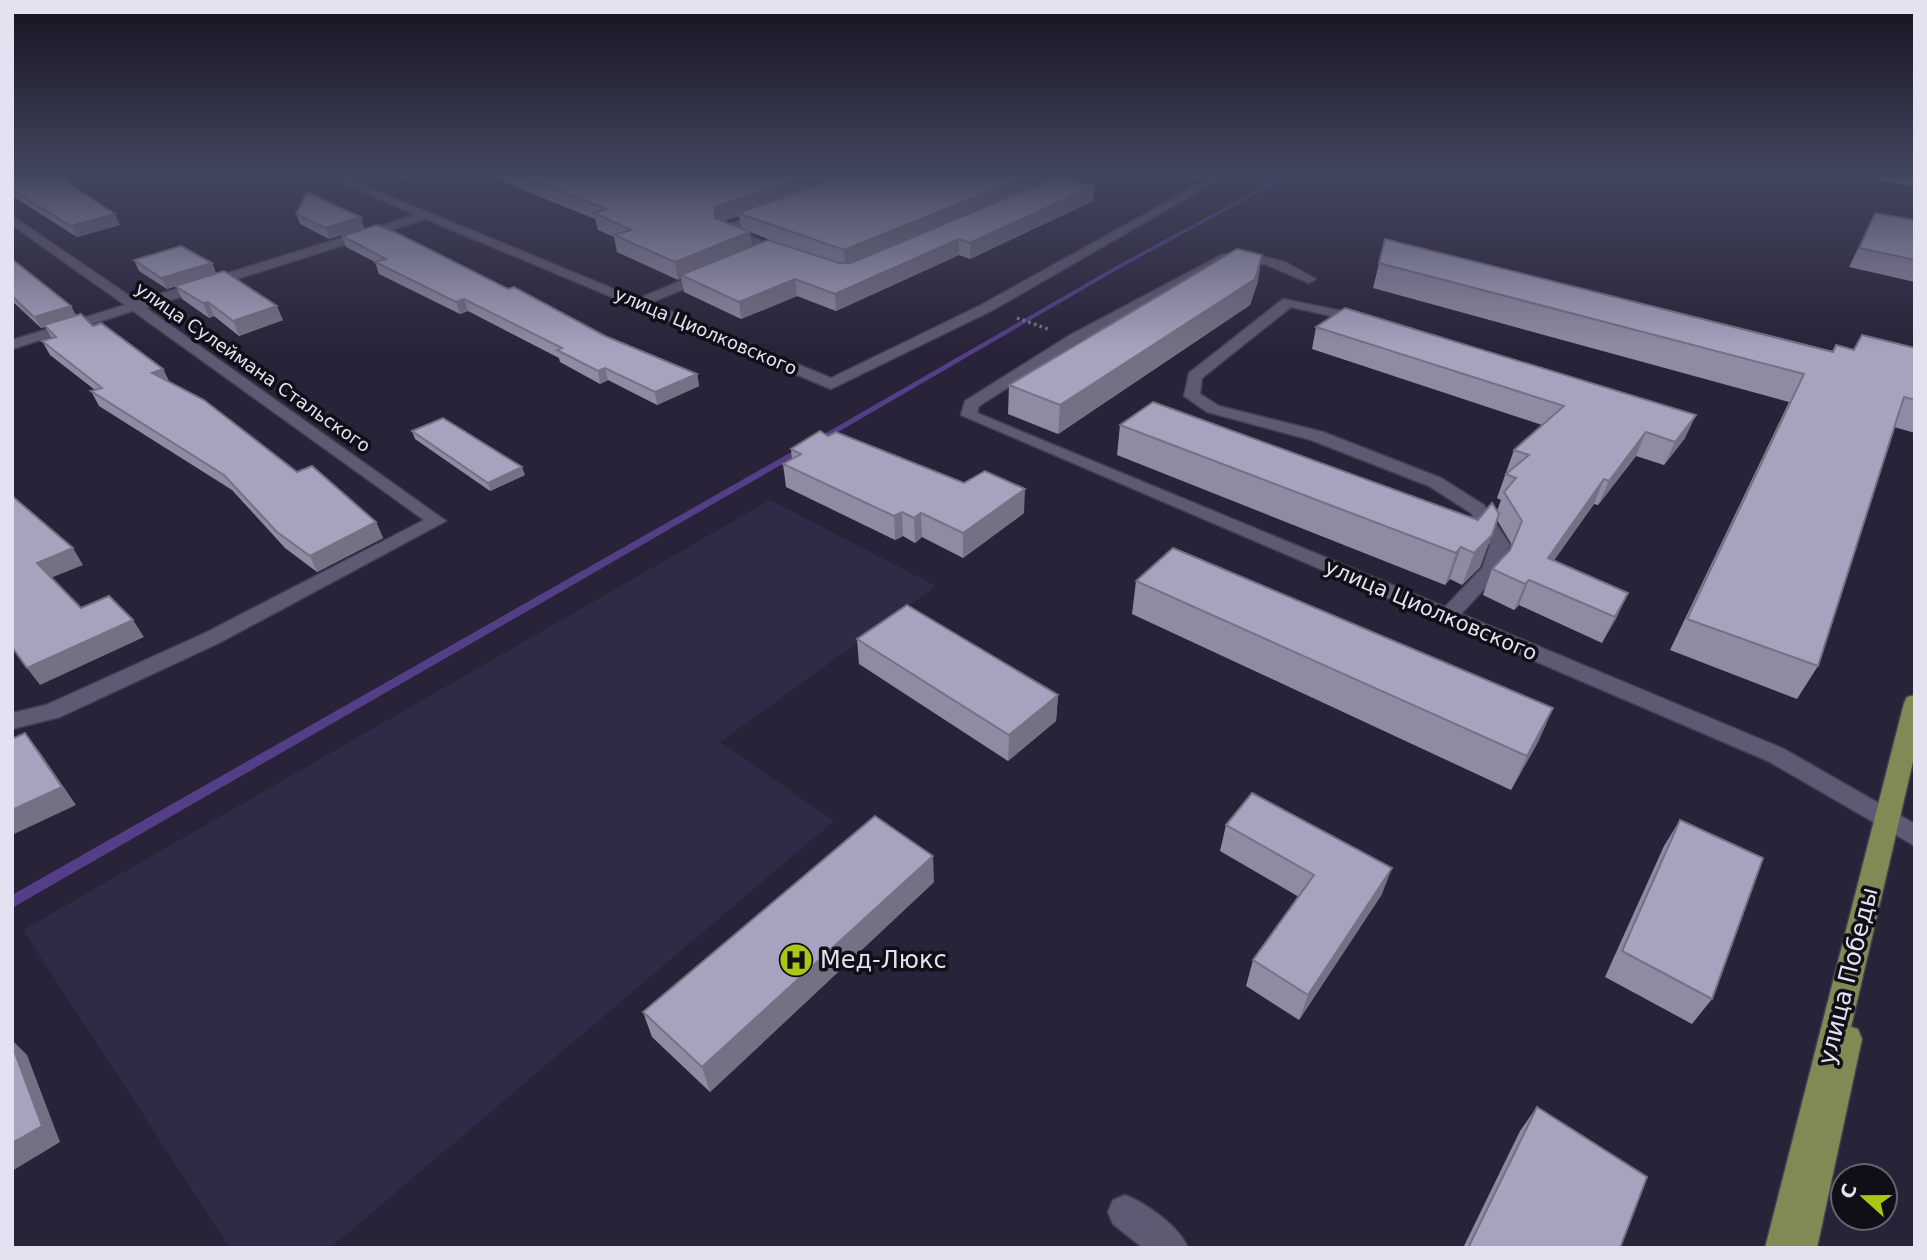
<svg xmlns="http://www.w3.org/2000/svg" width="1927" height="1260" font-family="'DejaVu Sans',sans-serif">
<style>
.built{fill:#312a46}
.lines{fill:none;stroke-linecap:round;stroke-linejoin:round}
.stream{fill:#543e88;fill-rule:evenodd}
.minor-casing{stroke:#443e51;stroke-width:3}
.major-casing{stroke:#443e51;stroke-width:3}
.path{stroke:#7a7688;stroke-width:3.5;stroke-dasharray:2.5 3.5;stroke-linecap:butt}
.minor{fill:#5f5a73;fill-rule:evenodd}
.major{fill:#808a54;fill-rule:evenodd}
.wall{fill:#908ba3;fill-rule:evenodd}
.shaded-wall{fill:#757184}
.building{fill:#a7a2bd;stroke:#757184;stroke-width:2}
.labels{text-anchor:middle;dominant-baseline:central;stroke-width:7;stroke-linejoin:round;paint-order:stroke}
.far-street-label{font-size:18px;fill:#e4e1f0;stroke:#100e17}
.street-label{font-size:21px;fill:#e4e1f0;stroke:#100e17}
.near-poi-label{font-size:24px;fill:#e4e1f0;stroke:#100e17;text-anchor:start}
.near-street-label{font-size:24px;fill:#e4e1f0;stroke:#100e17}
</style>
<rect width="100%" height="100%" fill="#282338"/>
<path class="built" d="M 770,500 L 936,586 L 720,742 L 834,821 L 330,1248 L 230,1248 L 23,930 Z"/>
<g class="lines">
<g class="stream">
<path d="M 1289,173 L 1295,173 L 1122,267 L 819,443 L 816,444 L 812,441 L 1118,265 Z"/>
<path d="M 802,446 L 805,447 L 805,451 L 12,908 L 12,895 Z"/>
</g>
<defs>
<g id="minor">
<path d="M 55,173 L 73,173 L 12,188 L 12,182 Z"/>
<path d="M 320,173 L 333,173 L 638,299 L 703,271 L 713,271 L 713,277 L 650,303 L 831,378 L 981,305 L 1219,173 L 1231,173 L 991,311 L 831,389 L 426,219 L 146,308 L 446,521 L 219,643 L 60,717 L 12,729 L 12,713 L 46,705 L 205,633 L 424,520 L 133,311 L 12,349 L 12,340 L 125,305 L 12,225 L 12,216 L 137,301 L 415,215 Z"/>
<path d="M 1078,173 L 1082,174 L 1082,178 L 1049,192 L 1039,190 Z"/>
<path d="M 762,212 L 772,214 L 733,229 L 774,246 L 774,252 L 758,258 L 752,254 L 759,249 L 716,229 Z"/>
<path d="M 1248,253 L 1285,262 L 1316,279 L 1309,283 L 1265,264 L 1230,261 L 1080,341 L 979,406 L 977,413 L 1445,607 L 1482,568 L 1490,545 L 1471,513 L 1429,486 L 1311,440 L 1207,412 L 1184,396 L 1189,373 L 1283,299 L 1372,317 L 1372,323 L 1367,324 L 1291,307 L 1202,378 L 1200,394 L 1219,406 L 1323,432 L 1441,478 L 1484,505 L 1510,545 L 1498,574 L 1461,614 L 1784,749 L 1915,824 L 1915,846 L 1768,761 L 961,415 L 965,401 L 1070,335 L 1223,254 Z"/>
<path d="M 1125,1195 C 1147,1204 1179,1226 1188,1248 L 1143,1248 L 1113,1224 L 1108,1212 L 1113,1200 Z"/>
</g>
<path id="major" d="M 1915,695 L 1915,753 L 1851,1027 L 1858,1029 L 1862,1039 L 1817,1248 L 1765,1248 L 1904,703 L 1907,697 Z"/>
</defs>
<use href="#minor" class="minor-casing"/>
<use href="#major" class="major-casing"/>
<path class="path" d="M 1017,318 L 1048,329"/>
<use href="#minor" class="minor"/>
<use href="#major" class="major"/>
</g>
<g class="wall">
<path d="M 12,173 L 71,182 L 73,186 L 120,225 L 77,237 L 12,196 Z"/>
<path d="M 383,173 L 429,173 L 402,180 Z"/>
<path d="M 481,173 L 1039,173 L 1039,185 L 1094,186 L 1093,201 L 970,259 L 959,255 L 836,311 L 797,296 L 741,319 L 684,292 L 681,278 L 678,280 L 617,252 L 614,237 L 598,230 L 595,219 ZM 739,216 L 741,228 L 723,221 ZM 750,232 L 786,246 L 752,246 Z"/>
<path d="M 1170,173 L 1212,173 L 1196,180 Z"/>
<path d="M 1882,173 L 1915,173 L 1915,187 L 1878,180 Z"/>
<path d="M 1875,213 L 1915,220 L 1915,282 L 1849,267 Z"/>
<path d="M 296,214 L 361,217 L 364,228 L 329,239 L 300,224 Z"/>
<path d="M 342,236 L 508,289 L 605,336 L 697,374 L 699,386 L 657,405 L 608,380 L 600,384 L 560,362 L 559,358 L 468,311 L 460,314 L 379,274 L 375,262 L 346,247 Z"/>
<path d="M 1385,239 L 1833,351 L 1853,350 L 1862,335 L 1915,348 L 1915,433 L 1894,427 L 1818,666 L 1797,699 L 1670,650 L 1789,402 L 1373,288 Z"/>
<path d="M 12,259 L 71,306 L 76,316 L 163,369 L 169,382 L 297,472 L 376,522 L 383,538 L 317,572 L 285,548 L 232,490 L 99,406 L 91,391 L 95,390 L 50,355 L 42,341 L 52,338 L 45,327 L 41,328 L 12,301 Z"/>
<path d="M 134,260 L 212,263 L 216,273 L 283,320 L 239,336 L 214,316 L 209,318 L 182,299 L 176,286 L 167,289 L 139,271 Z"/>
<path d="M 1258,281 L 1250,305 L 1058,434 L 1008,414 L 1009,385 Z"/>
<path d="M 1316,327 L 1685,438 L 1664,465 L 1636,456 L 1598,505 L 1594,504 L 1554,560 L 1628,593 L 1602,643 L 1519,605 L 1514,610 L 1483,595 L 1492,569 L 1510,550 L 1512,545 L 1497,520 L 1480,567 L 1462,585 L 1450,579 L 1445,585 L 1117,455 L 1120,425 L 1478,520 L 1497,511 L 1501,500 L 1497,498 L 1514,450 L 1542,425 L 1312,349 Z"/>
<path d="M 412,431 L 525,475 L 490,491 L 415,439 Z"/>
<path d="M 791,449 L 1024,513 L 963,558 L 922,537 L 915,543 L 903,536 L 895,540 L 786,487 L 783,464 L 792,459 Z"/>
<path d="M 1136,581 L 1553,708 L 1538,742 L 1511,790 L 1132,614 Z"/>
<path d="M 857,639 L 1058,695 L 1056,721 L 1008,761 L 859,664 Z"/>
<path d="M 1680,820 L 1712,999 L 1692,1024 L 1605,977 L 1664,846 Z"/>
<path d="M 1226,825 L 1382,894 L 1299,1020 L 1246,986 L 1253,960 L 1299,897 L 1220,851 Z"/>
<path d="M 934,882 L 710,1092 L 652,1037 L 643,1012 Z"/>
<path d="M 1537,1107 L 1620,1248 L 1463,1248 L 1520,1131 Z"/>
</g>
<g class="shaded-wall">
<path d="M 12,173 L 44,173 L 12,179 Z"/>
<path d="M 399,173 L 429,173 L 402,180 Z"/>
<path d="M 817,173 L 863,173 L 738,213 L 739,216 L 717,224 L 715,218 L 715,207 Z"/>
<path d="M 1034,173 L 1039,173 L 1039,186 L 845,267 L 844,250 Z"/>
<path d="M 1197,173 L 1212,173 L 1196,180 Z"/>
<path d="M 1094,186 L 1093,201 L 970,259 L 970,243 Z"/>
<path d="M 115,214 L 120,225 L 77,237 L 71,226 Z"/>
<path d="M 361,217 L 364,228 L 329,239 L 325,228 Z"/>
<path d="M 750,232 L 752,249 L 681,275 L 681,278 L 678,280 L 675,262 Z"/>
<path d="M 959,239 L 959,255 L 836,311 L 835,294 Z"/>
<path d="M 1262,255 L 1258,281 L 1250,305 L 1058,434 L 1060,405 Z"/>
<path d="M 212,263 L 216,274 L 167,289 L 161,278 Z"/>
<path d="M 795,279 L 797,296 L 741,319 L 739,302 Z"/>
<path d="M 464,299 L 468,311 L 460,314 L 456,302 Z"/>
<path d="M 208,302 L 214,316 L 209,318 L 203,303 Z"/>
<path d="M 71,306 L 77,317 L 41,328 L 34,317 Z"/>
<path d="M 277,306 L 283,320 L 239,336 L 233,321 Z"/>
<path d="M 605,368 L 608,380 L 600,384 L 598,371 Z"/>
<path d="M 163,369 L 170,383 L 152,373 Z"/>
<path d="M 697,374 L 699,386 L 657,405 L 655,392 Z"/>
<path d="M 1696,415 L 1685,438 L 1664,465 L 1675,442 Z"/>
<path d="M 1646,432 L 1636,456 L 1598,505 L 1609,481 Z"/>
<path d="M 522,467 L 525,475 L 490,491 L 488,483 Z"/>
<path d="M 1604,479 L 1594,504 L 1538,583 L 1548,558 Z"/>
<path d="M 1025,489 L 1024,513 L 963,558 L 963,533 Z"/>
<path d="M 902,512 L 903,536 L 895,540 L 894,516 Z"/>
<path d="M 921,513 L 922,537 L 915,543 L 914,518 Z"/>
<path d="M 376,522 L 383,538 L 317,572 L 310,556 Z"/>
<path d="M 1492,535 L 1480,567 L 1462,585 L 1474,553 Z"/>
<path d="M 1461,547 L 1450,579 L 1445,585 L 1456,553 Z"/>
<path d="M 73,548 L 83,565 L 48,579 L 37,563 Z"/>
<path d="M 1529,580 L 1519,605 L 1514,610 L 1525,584 Z"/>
<path d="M 1628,593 L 1616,619 L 1602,643 L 1615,617 Z"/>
<path d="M 133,620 L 144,637 L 40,685 L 27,668 Z"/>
<path d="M 1058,695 L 1056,721 L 1008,761 L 1009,735 Z"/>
<path d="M 1553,708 L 1538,742 L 1511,790 L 1527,756 Z"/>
<path d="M 25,733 L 39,751 L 76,805 L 12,835 L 12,810 Z"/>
<path d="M 933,856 L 934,882 L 710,1092 L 702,1067 Z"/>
<path d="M 1392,868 L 1382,894 L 1299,1020 L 1308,995 Z"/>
<path d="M 12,1040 L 27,1055 L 60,1142 L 12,1171 Z"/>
</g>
<g class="building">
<path d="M 39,173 L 57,173 L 71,182 L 68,183 L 115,214 L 71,226 L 12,190 L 12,178 Z"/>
<path d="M 515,173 L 817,173 L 715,207 L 715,218 L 750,232 L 675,262 L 614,235 L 631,230 L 594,213 L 607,209 Z"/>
<path d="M 850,173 L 1034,173 L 844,250 L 738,213 Z"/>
<path d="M 1059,176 L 1094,186 L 970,243 L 959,239 L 835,294 L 795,279 L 739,302 L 681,275 L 768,240 L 839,263 L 851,263 Z"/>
<path d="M 307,192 L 361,217 L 325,228 L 296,214 Z"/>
<path d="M 1875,213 L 1915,220 L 1915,260 L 1859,248 Z"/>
<path d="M 377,225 L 397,233 L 508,289 L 514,287 L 605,336 L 697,374 L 655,392 L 605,368 L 598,371 L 557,350 L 562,348 L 464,299 L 456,302 L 375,262 L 386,259 L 342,236 Z"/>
<path d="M 1385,239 L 1833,352 L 1836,345 L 1854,350 L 1862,335 L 1915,348 L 1915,400 L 1904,397 L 1818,666 L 1687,619 L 1804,374 L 1379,263 Z"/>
<path d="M 181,246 L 212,263 L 161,278 L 134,260 Z"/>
<path d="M 1237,249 L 1262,255 L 1255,279 L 1060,405 L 1009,385 Z"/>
<path d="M 12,259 L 71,306 L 34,317 L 12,296 Z"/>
<path d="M 224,271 L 277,306 L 233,321 L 208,302 L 203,303 L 175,286 Z"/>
<path d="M 1345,308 L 1696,415 L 1675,442 L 1646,432 L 1609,481 L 1604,479 L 1548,558 L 1628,593 L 1615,617 L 1529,580 L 1525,584 L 1492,569 L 1510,550 L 1522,521 L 1504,492 L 1516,478 L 1506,474 L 1529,455 L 1514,450 L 1564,406 L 1316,327 Z"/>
<path d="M 81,314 L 93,326 L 101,323 L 163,369 L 152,373 L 204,400 L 297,472 L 312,466 L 376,522 L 310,556 L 277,532 L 224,475 L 91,391 L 102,388 L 42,341 L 56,337 L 44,325 Z"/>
<path d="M 1153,402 L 1478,520 L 1492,503 L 1499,514 L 1492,535 L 1474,553 L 1461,547 L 1456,553 L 1120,425 Z"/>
<path d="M 443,418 L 522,467 L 488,483 L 412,431 Z"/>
<path d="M 820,431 L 828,436 L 836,432 L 964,483 L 985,471 L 1025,489 L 963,533 L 921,513 L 914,518 L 902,512 L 894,516 L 783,464 L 801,454 L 791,449 Z"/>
<path d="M 12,496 L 73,548 L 37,563 L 81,608 L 109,596 L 133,620 L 27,668 L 12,647 Z"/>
<path d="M 1173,548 L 1553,708 L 1527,756 L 1136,581 Z"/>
<path d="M 907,605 L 1058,695 L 1009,735 L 857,639 Z"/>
<path d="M 25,733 L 62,787 L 12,810 L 12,739 Z"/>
<path d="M 1252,793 L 1392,868 L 1308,995 L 1253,960 L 1314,875 L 1226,825 Z"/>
<path d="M 875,816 L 933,856 L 702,1067 L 643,1012 Z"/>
<path d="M 1680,820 L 1763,858 L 1712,999 L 1622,951 Z"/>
<path d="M 12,1045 L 42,1126 L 12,1143 Z"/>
<path d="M 1537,1107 L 1647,1177 L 1620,1248 L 1468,1248 Z"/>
</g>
<linearGradient id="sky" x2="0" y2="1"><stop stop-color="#16131f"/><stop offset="0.5" stop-color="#42455e"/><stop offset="1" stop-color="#42455e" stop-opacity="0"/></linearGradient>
<rect width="1927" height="349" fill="url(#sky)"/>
<defs>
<symbol id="hospital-disc" viewBox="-11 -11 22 22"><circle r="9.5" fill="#abc614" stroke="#100e17"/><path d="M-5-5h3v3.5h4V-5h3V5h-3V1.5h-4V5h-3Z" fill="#111"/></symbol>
</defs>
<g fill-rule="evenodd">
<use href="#hospital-disc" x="777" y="941" width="38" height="38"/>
</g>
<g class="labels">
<g class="far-street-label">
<text transform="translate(706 331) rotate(23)">улица Циолковского</text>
<text transform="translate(253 367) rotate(35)">улица Сулеймана Стальского</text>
</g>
<g class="street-label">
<text transform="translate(1431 610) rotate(23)">улица Циолковского</text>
</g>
<g class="near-poi-label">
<text x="820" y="960">Мед-Люкс</text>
</g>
<g class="near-street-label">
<text transform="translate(1848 976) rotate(-76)">улица Победы</text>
</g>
</g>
<rect width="1927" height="1260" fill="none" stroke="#e4e1f0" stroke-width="28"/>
<g transform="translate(1864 1197) rotate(291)"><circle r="33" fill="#100e17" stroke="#65626e" stroke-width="2"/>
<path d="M0-5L12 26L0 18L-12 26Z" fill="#abc614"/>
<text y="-10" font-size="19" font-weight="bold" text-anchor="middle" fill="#e4e1f0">С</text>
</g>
</svg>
